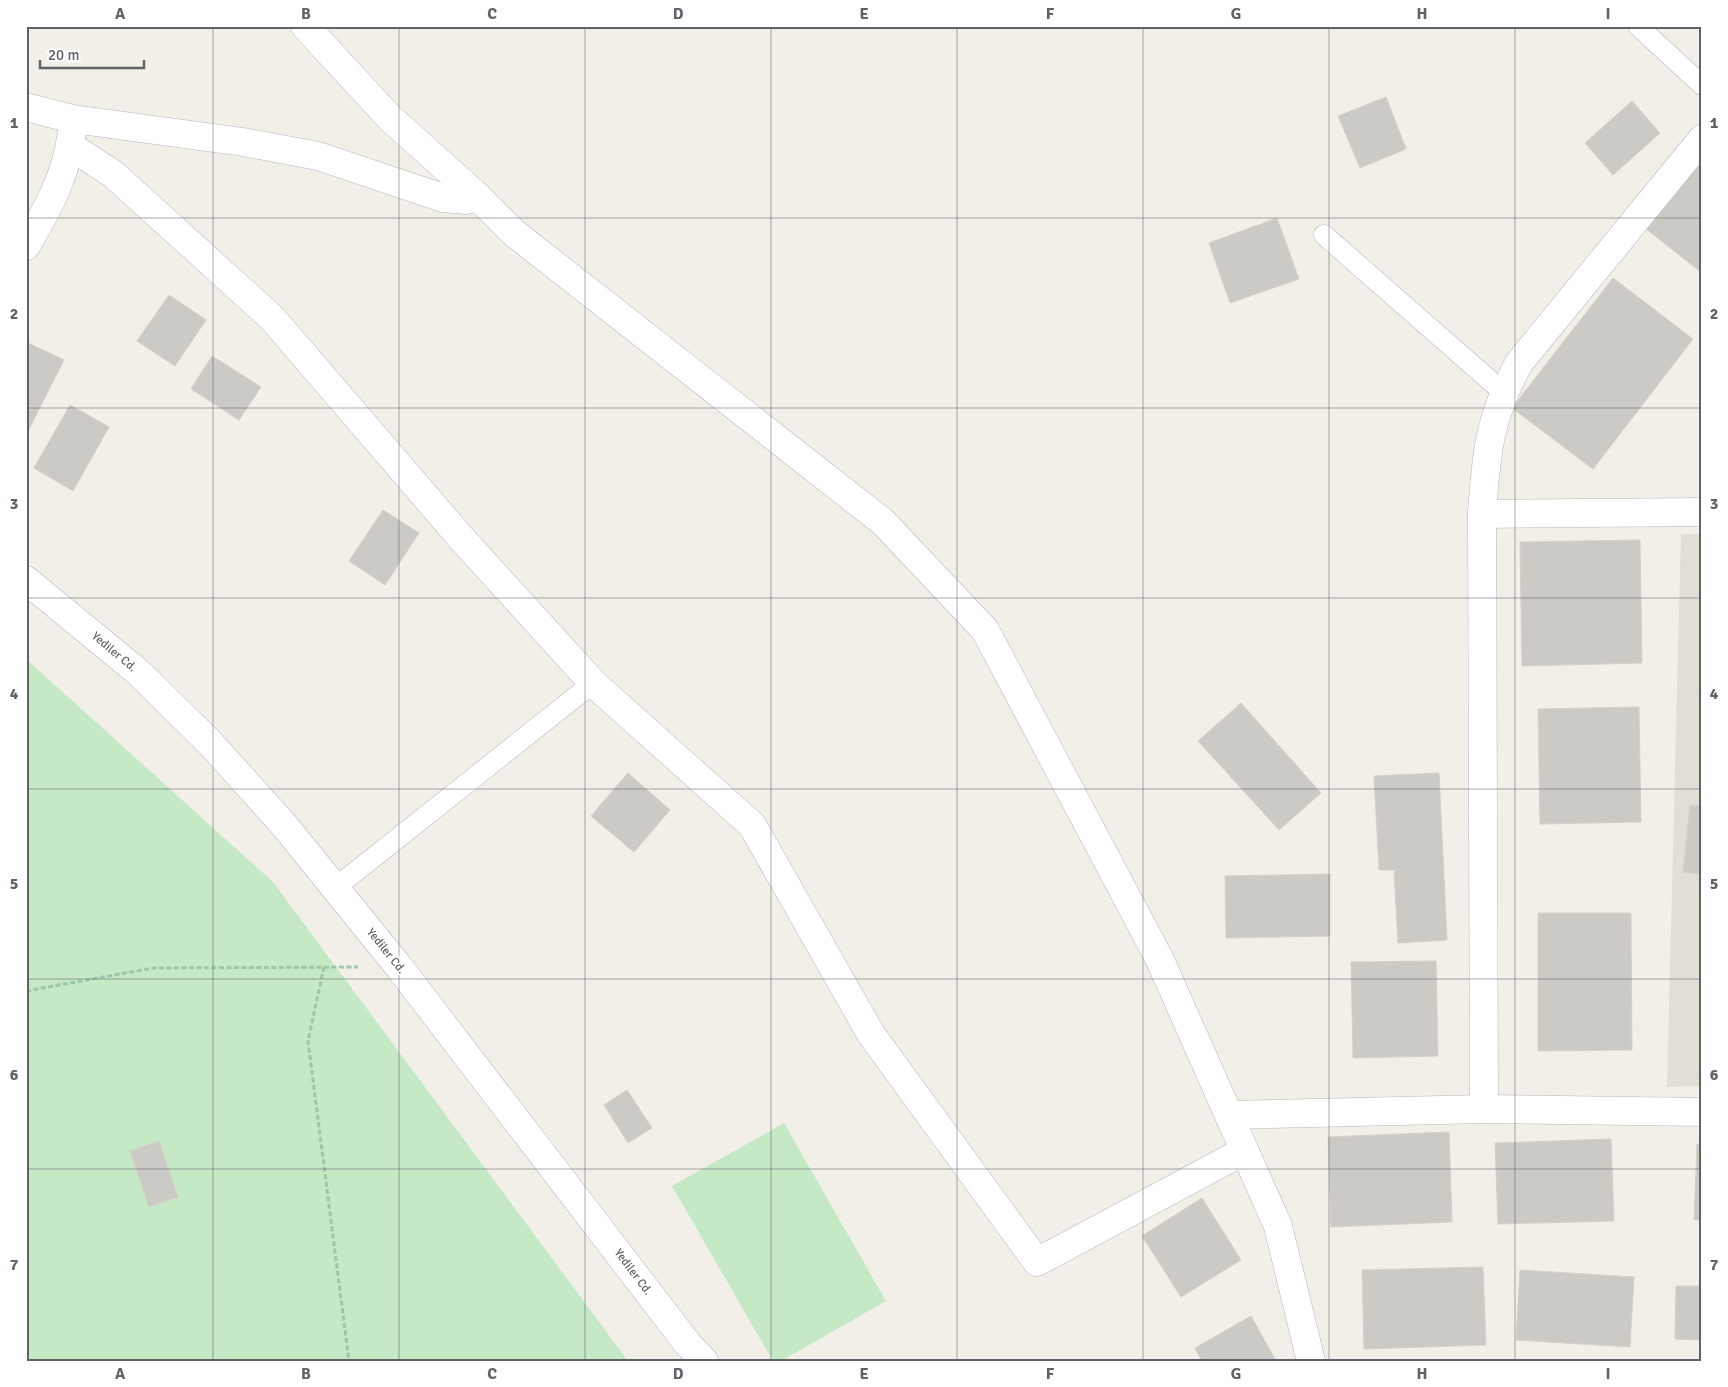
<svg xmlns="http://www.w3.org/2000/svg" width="1728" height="1387" font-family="Signika,sans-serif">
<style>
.education{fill:#e1ded6}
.green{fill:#c5e8c5}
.building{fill:#cccac5;stroke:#d6d1c6}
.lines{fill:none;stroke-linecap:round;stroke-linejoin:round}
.lane-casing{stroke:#b5b8bc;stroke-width:21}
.street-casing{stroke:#b5b8bc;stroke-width:29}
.secondary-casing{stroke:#b6babf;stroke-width:29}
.path{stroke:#9cc7a9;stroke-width:3;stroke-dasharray:5 2.5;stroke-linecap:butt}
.lane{stroke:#fff;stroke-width:20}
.street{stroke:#fff;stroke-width:28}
.secondary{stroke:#fff;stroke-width:28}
.grid{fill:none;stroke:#5f6368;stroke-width:1;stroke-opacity:0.55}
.labels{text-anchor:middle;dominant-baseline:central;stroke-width:4;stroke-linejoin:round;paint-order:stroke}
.street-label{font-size:12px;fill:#5f6368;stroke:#fff}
.neatline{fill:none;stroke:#5f6368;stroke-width:2}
.grid-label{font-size:16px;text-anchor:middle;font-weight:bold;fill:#5f6368}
</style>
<rect width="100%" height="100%" fill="#f1efe8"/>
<path class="education" d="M 1681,534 L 1702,534 L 1702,1086 L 1667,1087 Z"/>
<g class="green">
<path d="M 26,659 L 273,882 L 628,1361 L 26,1361 Z"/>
<path d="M 784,1123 L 886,1301 L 781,1361 L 773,1361 L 672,1186 Z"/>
</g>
<g class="building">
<path d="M 1386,97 L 1406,149 L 1360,168 L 1338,116 Z"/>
<path d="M 1632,101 L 1660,133 L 1613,175 L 1585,143 Z"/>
<path d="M 1702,149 L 1702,273 L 1641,225 Z"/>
<path d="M 1277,218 L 1299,279 L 1230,303 L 1209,243 Z"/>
<path d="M 1613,278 L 1693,339 L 1593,469 L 1512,408 Z"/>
<path d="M 169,295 L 206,320 L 175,366 L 137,341 Z"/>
<path d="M 26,342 L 64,360 L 26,435 Z"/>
<path d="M 212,356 L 261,387 L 239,420 L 191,389 Z"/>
<path d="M 70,405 L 109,427 L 73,491 L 34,468 Z"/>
<path d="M 383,510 L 419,533 L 385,585 L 349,561 Z"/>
<path d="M 1640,540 L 1642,663 L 1522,666 L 1520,542 Z"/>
<path d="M 1241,703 L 1321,793 L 1279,830 L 1198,741 Z"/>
<path d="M 1639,707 L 1641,822 L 1540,824 L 1538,709 Z"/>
<path d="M 628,773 L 670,810 L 634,852 L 591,816 Z"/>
<path d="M 1439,773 L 1447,940 L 1398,943 L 1394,870 L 1379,870 L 1374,776 Z"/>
<path d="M 1690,805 L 1702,806 L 1702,874 L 1683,872 Z"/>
<path d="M 1330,874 L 1330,936 L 1226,938 L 1225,876 Z"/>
<path d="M 1538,913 L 1631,913 L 1632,1050 L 1538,1051 Z"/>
<path d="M 1436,961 L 1438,1056 L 1353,1058 L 1351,962 Z"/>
<path d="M 627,1090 L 652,1128 L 628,1143 L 604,1105 Z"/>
<path d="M 1449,1132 L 1452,1222 L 1331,1227 L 1328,1137 Z"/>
<path d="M 1611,1139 L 1614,1221 L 1498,1224 L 1495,1143 Z"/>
<path d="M 159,1141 L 178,1197 L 149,1207 L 130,1151 Z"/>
<path d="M 1697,1144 L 1702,1144 L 1702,1220 L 1694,1220 Z"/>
<path d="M 1202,1198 L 1241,1260 L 1181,1297 L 1142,1236 Z"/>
<path d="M 1483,1267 L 1486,1345 L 1364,1349 L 1362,1270 Z"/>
<path d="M 1520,1270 L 1634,1277 L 1630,1347 L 1516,1340 Z"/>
<path d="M 1676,1286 L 1702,1286 L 1702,1340 L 1675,1339 Z"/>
<path d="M 1251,1316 L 1276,1361 L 1202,1361 L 1195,1348 Z"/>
</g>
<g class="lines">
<defs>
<g id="lane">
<path d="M 1638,26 L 1702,85"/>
<path d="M 1324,235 L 1503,392"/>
<path d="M 335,888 L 593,683"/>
</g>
<g id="street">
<path d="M 305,26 L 390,118 L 477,196 L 514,233 L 883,522 L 985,630 L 1160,960 L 1278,1226 L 1311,1361"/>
<path d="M 26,107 L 73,119 L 243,142 L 318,156 L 443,198 L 466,200 L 477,196"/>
<path d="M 70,146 L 113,174 L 272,318 L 462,539 L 593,683 L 752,825 L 871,1034 L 1037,1262 L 1244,1151"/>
<path d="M 26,246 C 48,208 67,175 72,131"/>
<path d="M 1482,514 L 1702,512"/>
<path d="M 1484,1109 L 1482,514 C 1486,454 1489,418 1519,363 L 1702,139"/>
<path d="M 1229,1115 L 1484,1109 L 1702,1112"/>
</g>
<path id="secondary" d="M 26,580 L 138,672 L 211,744 L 284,825 L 399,967 L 687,1343 L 704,1361"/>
</defs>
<use href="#lane" class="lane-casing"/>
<use href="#street" class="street-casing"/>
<use href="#secondary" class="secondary-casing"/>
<g class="path">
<path d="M 324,967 L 308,1041 L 349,1361"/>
<path d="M 26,991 L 153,968 L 358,967"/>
<path d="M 26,1359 L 28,1361"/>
</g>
<use href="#lane" class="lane"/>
<use href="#street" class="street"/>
<use href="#secondary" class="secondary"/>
</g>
<path class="grid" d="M 213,26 L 213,1361M 399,26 L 399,1361M 585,26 L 585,1361M 771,26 L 771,1361M 957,26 L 957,1361M 1143,26 L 1143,1361M 1329,26 L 1329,1361M 1515,26 L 1515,1361M 26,218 L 1702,218M 26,408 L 1702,408M 26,598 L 1702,598M 26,789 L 1702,789M 26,979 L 1702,979M 26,1169 L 1702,1169"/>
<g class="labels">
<g class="street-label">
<text transform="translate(114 652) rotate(40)">Yediler Cd.</text>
<text transform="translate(386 951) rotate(51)">Yediler Cd.</text>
<text transform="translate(633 1272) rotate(53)">Yediler Cd.</text>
</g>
</g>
<rect width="1728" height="1387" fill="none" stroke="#ffffff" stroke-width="55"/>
<path d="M40 60v8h104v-8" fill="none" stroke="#5f6368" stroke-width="2.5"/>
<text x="48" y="60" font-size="15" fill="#5f6368" stroke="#ffffff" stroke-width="4" paint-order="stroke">20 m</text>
<rect x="28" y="28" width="1672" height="1332" class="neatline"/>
<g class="grid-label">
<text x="120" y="19">A</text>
<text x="306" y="19">B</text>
<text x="492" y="19">C</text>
<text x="678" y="19">D</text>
<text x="864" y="19">E</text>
<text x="1050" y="19">F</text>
<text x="1236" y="19">G</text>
<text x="1422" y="19">H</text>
<text x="1608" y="19">I</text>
<text x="14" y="128">1</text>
<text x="1714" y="128">1</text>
<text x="14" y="319">2</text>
<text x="1714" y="319">2</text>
<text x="14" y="509">3</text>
<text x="1714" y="509">3</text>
<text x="14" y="699">4</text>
<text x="1714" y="699">4</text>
<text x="14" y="889">5</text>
<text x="1714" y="889">5</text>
<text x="14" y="1080">6</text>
<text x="1714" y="1080">6</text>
<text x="14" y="1270">7</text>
<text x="1714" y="1270">7</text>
<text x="120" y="1379">A</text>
<text x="306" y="1379">B</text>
<text x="492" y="1379">C</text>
<text x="678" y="1379">D</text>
<text x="864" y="1379">E</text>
<text x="1050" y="1379">F</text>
<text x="1236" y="1379">G</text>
<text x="1422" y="1379">H</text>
<text x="1608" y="1379">I</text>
</g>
</svg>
